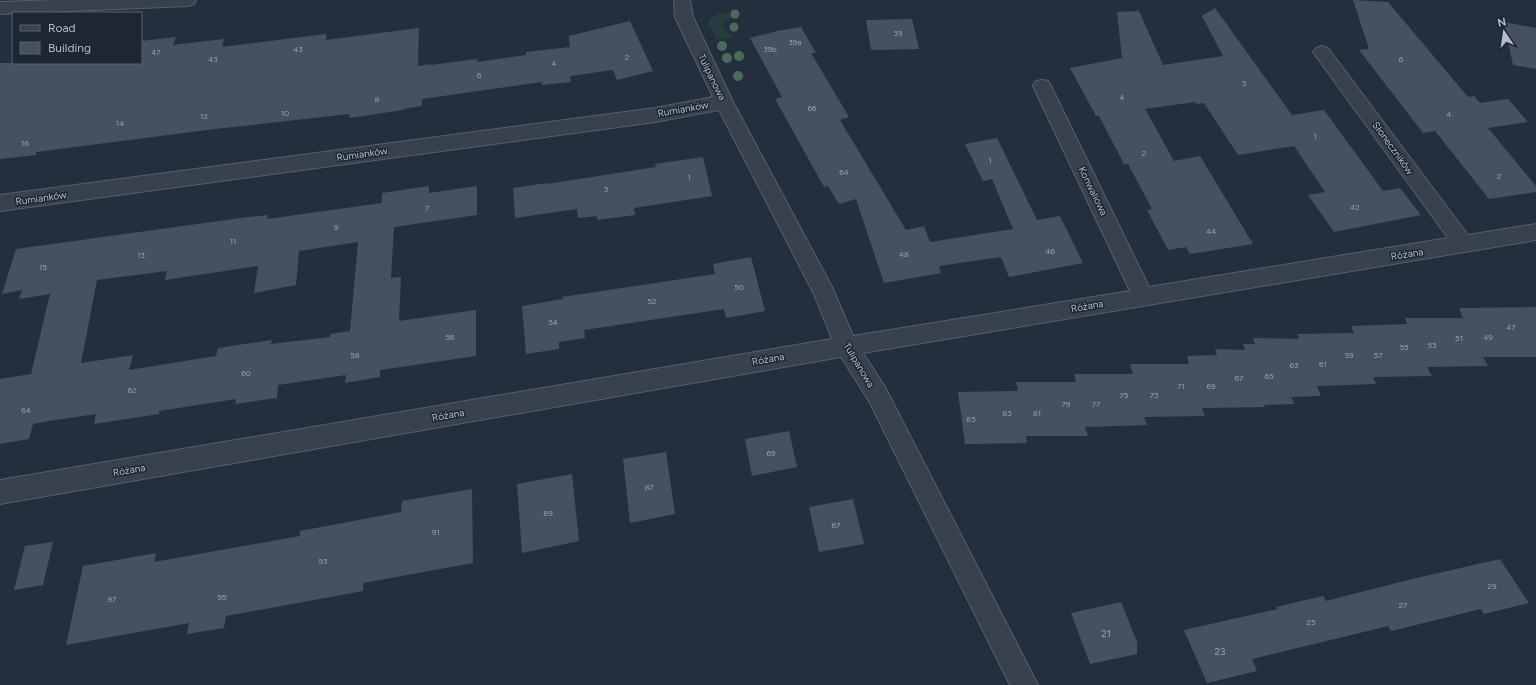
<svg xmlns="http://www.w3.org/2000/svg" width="1536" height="685" font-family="Figtree,sans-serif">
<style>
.green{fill:#263c3f}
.building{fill:#455162;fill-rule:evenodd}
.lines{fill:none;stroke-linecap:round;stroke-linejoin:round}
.minor-casing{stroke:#565f6c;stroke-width:2}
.minor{fill:#38414e;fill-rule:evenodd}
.tree{fill:#4b6a5d}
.labels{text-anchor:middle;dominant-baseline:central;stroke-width:3;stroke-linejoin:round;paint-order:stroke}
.number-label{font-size:8px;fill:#98a1af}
.street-label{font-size:10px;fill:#b4bcc9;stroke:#1d2633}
.near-number-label{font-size:10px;fill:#98a1af}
</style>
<rect width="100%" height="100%" fill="#242f3e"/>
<path class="green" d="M 729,13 L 732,16 L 731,18 L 723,22 L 724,26 L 722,27 L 726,29 L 729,34 L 733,35 C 729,40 723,39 716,39 L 714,37 L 715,34 L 711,31 L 712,28 L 706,26 L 710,21 L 709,19 L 718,14 Z"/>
<g class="building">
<path d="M 1353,0 L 1388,2 L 1468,97 L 1474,96 L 1480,103 L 1508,99 L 1528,122 L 1488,128 L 1536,186 L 1536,192 L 1489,199 L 1435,131 L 1423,133 L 1359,50 L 1369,49 Z"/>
<path d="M 1215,8 L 1292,115 L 1324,110 L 1383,191 L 1400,188 L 1421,215 L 1334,232 L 1308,195 L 1325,192 L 1294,146 L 1238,155 L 1204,103 L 1197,104 L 1195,102 L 1145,109 L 1174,161 L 1200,156 L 1253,244 L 1190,254 L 1186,247 L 1168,250 L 1147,210 L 1152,209 L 1128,164 L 1124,164 L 1099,116 L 1096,116 L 1070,68 L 1122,58 L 1117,12 L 1139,11 L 1163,65 L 1223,56 L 1202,16 Z"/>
<path d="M 912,19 L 919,49 L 871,50 L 866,20 Z"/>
<path d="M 630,21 L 653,71 L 617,80 L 613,70 L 570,76 L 571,82 L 542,85 L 542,82 L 422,99 L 422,106 L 403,109 L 403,110 L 349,118 L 349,114 L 215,129 L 36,152 L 36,155 L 0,159 L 0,63 L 141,63 L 141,41 L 176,37 L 173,45 L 224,39 L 222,47 L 326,34 L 326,40 L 419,28 L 418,66 L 431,64 L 431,65 L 477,59 L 477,62 L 526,55 L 526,52 L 570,47 L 569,36 Z"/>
<path d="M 1504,22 L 1536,28 L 1536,69 L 1513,65 Z"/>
<path d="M 801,27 L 816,53 L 811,53 L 849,117 L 840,120 L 906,230 L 924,226 L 930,242 L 1013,229 L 992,179 L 983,181 L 965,144 L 997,138 L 1037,220 L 1060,216 L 1083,263 L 1009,277 L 1001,257 L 939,266 L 941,273 L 884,283 L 856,199 L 839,204 L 828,186 L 824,187 L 775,99 L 782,97 L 750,38 L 777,31 Z"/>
<path d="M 703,157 L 712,196 L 634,208 L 635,215 L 597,220 L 597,216 L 578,218 L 577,209 L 515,218 L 513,188 L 547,183 L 547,184 L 656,167 L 655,164 Z"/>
<path d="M 429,186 L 429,193 L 477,186 L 477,215 L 394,227 L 391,278 L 401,277 L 399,321 L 476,310 L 476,356 L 380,370 L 380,377 L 345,383 L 346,375 L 278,385 L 277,398 L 235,404 L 236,399 L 159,411 L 159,414 L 94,424 L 96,414 L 49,421 L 33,424 L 29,439 L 0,444 L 0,379 L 31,374 L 50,294 L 19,299 L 22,290 L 2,294 L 16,249 L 248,217 L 268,215 L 267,219 L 382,203 L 382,193 ZM 358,242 L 350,331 L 330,334 L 330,337 L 271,344 L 272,340 L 218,348 L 216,356 L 129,370 L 133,355 L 81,363 L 97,280 L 167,271 L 165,280 L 258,266 L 254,293 L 296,285 L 299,251 Z"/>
<path d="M 751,257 L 765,311 L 726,318 L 724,309 L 584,330 L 585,338 L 559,342 L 559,349 L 526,354 L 522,306 L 563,299 L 562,297 L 715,274 L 713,264 Z"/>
<path d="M 1536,307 L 1536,357 L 1483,357 L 1488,366 L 1427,367 L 1432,376 L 1373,377 L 1376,384 L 1317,386 L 1321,396 L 1291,397 L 1294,404 L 1264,405 L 1265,407 L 1202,408 L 1205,416 L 1144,417 L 1147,425 L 1085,427 L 1088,436 L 1026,436 L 1027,443 L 965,444 L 958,392 L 1018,391 L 1016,382 L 1076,382 L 1074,374 L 1133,374 L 1130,364 L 1189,364 L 1187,356 L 1217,355 L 1215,349 L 1245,350 L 1243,344 L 1255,344 L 1253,338 L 1299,339 L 1297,334 L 1354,333 L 1351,326 L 1407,324 L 1405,318 L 1463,318 L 1459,308 Z"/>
<path d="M 789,431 L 797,467 L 752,476 L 745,439 Z"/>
<path d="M 666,452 L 675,514 L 630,523 L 623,459 Z"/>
<path d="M 572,474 L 579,541 L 522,553 L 517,484 Z"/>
<path d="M 472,489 L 473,563 L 363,583 L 363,591 L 226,616 L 224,628 L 187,634 L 189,623 L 66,645 L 83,566 L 156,553 L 154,562 L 300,536 L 300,531 L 401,512 L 402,501 Z"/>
<path d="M 853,499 L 864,544 L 819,552 L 809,507 Z"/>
<path d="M 53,542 L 43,585 L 14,590 L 25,546 Z"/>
<path d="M 1500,559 L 1529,603 L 1484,614 L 1481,609 L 1391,631 L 1388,626 L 1252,659 L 1257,671 L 1207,683 L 1184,630 L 1278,609 L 1276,607 L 1323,596 L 1326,601 L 1412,579 Z"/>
<path d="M 1121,602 L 1137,642 L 1137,654 L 1090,664 L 1071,613 Z"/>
</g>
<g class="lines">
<defs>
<g id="minor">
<path d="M 56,0 L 196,0 L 194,4 L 188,6 L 0,14 L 0,2 Z"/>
<path d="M 674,0 L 690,0 L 693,17 L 733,102 L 832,287 L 853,336 L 1130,291 L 1033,86 L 1036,81 L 1042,80 L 1048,81 L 1051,86 L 1149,287 L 1448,238 L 1316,56 L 1313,52 L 1316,48 L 1322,46 L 1328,48 L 1468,235 L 1536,224 L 1536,240 L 863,353 L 885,387 L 1038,685 L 1010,685 L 869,401 L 841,357 L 0,504 L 0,480 L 832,339 L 814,294 L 719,110 L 655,122 L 0,211 L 0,195 L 655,108 L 713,97 L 675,17 Z"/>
</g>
</defs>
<use href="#minor" class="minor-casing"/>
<use href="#minor" class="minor"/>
</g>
<g class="tree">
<circle cx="735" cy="14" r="4.5"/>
<circle cx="734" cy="27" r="4.5"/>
<circle cx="722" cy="46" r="5"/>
<circle cx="739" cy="56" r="5"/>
<circle cx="727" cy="58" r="5"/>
<circle cx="738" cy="76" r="5"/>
</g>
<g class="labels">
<g class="number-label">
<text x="898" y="33">39</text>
<text x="795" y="42">39a</text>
<text x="298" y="49">43</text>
<text x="770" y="49">39b</text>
<text x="156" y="52">47</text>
<text x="627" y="57">2</text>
<text x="213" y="59">43</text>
<text x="1401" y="59">6</text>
<text x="554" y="63">4</text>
<text x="479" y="75">6</text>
<text x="1244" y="83">3</text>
<text x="1122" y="97">4</text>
<text x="377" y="99">8</text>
<text x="812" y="108">66</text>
<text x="285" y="113">10</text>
<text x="1449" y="114">4</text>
<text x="204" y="116">12</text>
<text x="120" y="123">14</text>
<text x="1315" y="136">1</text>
<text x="25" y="143">16</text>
<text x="1144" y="153">2</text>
<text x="990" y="160">1</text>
<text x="844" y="172">64</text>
<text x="1499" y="176">2</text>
<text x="689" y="177">1</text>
<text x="606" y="189">3</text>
<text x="1355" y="207">42</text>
<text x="427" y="208">7</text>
<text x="336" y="227">9</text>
<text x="1211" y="231">44</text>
<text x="233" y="241">11</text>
<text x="1050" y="251">46</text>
<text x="904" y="254">48</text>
<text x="141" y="255">13</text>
<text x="43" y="267">15</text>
<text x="739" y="287">50</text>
<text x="652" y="301">52</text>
<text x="553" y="322">54</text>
<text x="1511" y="327">47</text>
<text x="450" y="337">56</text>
<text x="1488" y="337">49</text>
<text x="1459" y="338">51</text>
<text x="1432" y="345">53</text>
<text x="1404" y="347">55</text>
<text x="355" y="355">58</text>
<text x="1349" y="355">59</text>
<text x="1378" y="355">57</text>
<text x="1323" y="364">61</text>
<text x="1294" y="365">63</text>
<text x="246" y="373">60</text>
<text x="1269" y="376">65</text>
<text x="1239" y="378">67</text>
<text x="1181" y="386">71</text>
<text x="1211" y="386">69</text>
<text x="132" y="390">62</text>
<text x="1124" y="395">75</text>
<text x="1154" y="395">73</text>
<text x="1066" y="404">79</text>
<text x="1096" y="404">77</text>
<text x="26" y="410">64</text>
<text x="1007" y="413">83</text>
<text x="1037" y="413">81</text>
<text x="971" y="419">85</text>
<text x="771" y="453">69</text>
<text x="649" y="487">87</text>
<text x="548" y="513">89</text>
<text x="836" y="525">67</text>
<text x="436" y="532">91</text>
<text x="323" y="561">93</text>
<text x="1492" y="586">29</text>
<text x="222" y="597">95</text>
<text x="112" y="599">97</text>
<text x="1403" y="605">27</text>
<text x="1311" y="622">25</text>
</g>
<g class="street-label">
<text transform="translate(712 77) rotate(64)">Tulipanowa</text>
<text transform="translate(683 109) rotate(-10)">Rumianków</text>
<text transform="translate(1393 148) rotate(54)">Słoneczników</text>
<text transform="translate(362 154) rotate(-8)">Rumianków</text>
<text transform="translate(1093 191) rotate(64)">Konwaliowa</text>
<text transform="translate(41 198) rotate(-8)">Rumianków</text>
<text transform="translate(1407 254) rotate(-9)">Różana</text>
<text transform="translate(1087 306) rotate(-10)">Różana</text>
<text transform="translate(768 359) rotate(-10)">Różana</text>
<text transform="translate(859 365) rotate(59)">Tulipanowa</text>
<text transform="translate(448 415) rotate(-10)">Różana</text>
<text transform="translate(129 470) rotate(-10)">Różana</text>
</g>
<g class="near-number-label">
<text x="1106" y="633">21</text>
<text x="1220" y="651">23</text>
</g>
</g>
<rect x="12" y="12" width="130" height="52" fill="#1d2633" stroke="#59626f"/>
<rect x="20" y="25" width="20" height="6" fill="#38414e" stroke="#59626f"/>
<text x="48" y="32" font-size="12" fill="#b4bcc9">Road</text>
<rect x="20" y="42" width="20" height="12" fill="#455162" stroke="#59626f"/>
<text x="48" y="52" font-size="12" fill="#b4bcc9">Building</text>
<g transform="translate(1504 32) rotate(347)" stroke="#1d2633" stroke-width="3" paint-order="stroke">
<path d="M0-3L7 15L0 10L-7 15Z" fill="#b4bcc9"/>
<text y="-6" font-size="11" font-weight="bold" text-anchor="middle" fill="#b4bcc9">N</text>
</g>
</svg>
